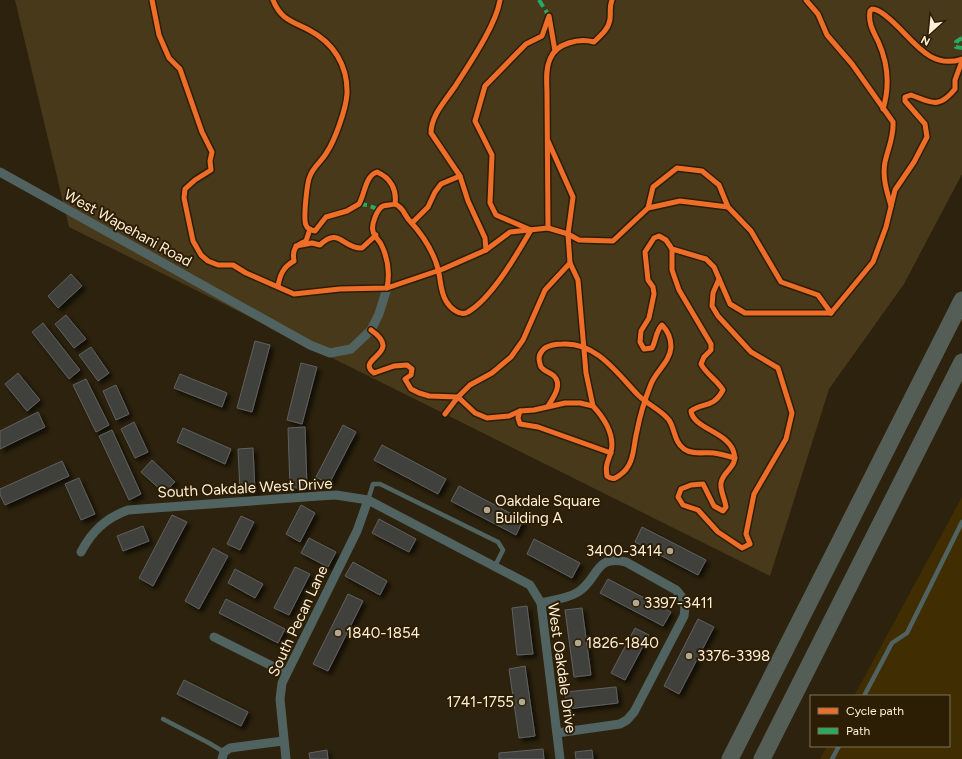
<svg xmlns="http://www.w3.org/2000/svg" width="962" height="759" font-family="Figtree,sans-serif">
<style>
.built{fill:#412d02}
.green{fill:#49391b}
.building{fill:#3f3f3d;stroke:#606160;filter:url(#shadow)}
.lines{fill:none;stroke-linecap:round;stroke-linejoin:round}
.lane{stroke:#506360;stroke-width:4.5}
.street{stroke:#506360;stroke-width:9}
.highway{stroke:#555e56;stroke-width:17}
.quiet{stroke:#26ab63;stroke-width:4;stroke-dasharray:8 4;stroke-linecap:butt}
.cycleway-casing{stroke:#2c1e05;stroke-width:8}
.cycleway{stroke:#ee6e29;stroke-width:5}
.poi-dot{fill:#b4a790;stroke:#2c1e05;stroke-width:1.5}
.labels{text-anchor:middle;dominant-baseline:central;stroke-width:4;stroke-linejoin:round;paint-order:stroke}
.street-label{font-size:15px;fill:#feefd6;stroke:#2c1e05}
.poi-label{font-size:15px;fill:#feefd6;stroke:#2c1e05;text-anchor:start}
</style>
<defs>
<filter id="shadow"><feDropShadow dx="3.5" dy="3.5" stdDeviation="2" flood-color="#0009"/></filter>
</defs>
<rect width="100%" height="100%" fill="#2c220d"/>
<path class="built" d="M 962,497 L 962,759 L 820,759 L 827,746 L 949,746 L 949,696 L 854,696 Z"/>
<path class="green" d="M 15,0 L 962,0 L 962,174 L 904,284 L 829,389 L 770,576 L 69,227 Z"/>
<g class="building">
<path d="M 71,274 L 82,286 L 58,308 L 48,296 Z"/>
<path d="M 66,315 L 86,339 L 74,348 L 55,324 Z"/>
<path d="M 43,323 L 80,370 L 69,379 L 32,332 Z"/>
<path d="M 255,341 L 270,345 L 252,412 L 237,408 Z"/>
<path d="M 91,347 L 109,373 L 98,381 L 79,355 Z"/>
<path d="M 301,363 L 317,367 L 302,424 L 287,420 Z"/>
<path d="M 18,373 L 40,400 L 27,411 L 5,384 Z"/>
<path d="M 180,374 L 227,393 L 222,407 L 174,388 Z"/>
<path d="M 86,379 L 109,425 L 96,432 L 73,385 Z"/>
<path d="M 116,385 L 129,414 L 116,420 L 103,391 Z"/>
<path d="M 38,412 L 45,427 L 0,449 L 0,431 Z"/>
<path d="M 134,422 L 148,452 L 135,458 L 121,429 Z"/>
<path d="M 343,425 L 356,432 L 329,484 L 316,477 Z"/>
<path d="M 305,427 L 307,488 L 290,488 L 288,428 Z"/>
<path d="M 183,428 L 231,449 L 225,464 L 177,442 Z"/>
<path d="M 112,430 L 141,494 L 129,500 L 99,436 Z"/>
<path d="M 382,445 L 446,479 L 438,494 L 374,460 Z"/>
<path d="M 253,448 L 255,491 L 240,491 L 238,449 Z"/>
<path d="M 152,460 L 175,482 L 164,493 L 141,472 Z"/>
<path d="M 62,461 L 69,476 L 5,505 L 0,495 L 0,489 Z"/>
<path d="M 79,478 L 95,514 L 81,520 L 65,484 Z"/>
<path d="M 459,486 L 523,520 L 516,535 L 451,501 Z"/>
<path d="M 301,505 L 315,513 L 300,542 L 286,534 Z"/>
<path d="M 172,515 L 187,522 L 153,586 L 139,578 Z"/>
<path d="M 241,516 L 254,522 L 240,550 L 227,544 Z"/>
<path d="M 379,519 L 416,539 L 409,552 L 372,533 Z"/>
<path d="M 143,526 L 149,541 L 123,551 L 117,536 Z"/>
<path d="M 642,527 L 706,560 L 698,575 L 635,542 Z"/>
<path d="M 309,538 L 336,552 L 328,567 L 301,553 Z"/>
<path d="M 534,539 L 580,563 L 572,578 L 527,554 Z"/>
<path d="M 213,548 L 228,556 L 199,609 L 185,601 Z"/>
<path d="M 353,562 L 387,581 L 380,595 L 345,576 Z"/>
<path d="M 295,567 L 310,574 L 289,615 L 274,608 Z"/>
<path d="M 235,569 L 263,584 L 255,598 L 228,583 Z"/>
<path d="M 608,579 L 671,612 L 663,626 L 600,593 Z"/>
<path d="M 348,594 L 363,601 L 328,671 L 313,664 Z"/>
<path d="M 226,599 L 285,629 L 278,643 L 219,613 Z"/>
<path d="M 527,606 L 533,654 L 517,655 L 512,608 Z"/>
<path d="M 582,608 L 591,675 L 574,677 L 565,610 Z"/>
<path d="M 698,619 L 714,627 L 679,694 L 664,686 Z"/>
<path d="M 635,628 L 649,635 L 625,680 L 611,673 Z"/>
<path d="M 525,666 L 535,736 L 519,738 L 509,669 Z"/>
<path d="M 184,680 L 248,712 L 241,726 L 177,694 Z"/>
<path d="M 616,687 L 618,703 L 567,709 L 565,692 Z"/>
<path d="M 543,749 L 544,759 L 499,759 L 499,753 Z"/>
<path d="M 327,750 L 328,759 L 310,759 L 309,753 Z"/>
<path d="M 592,750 L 593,759 L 576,759 L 575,752 Z"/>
</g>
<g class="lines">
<g class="lane">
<path d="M 368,500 L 373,484 L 380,484 L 498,542 L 503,550 L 495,566"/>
<path d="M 864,696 L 892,643 L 907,633 L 962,522"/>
<path d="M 163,719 L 209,743 L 224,752"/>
<path d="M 832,759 L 839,746"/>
</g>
<g class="street">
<path d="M 0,172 L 310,345 L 330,353 L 351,349 L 371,330 L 379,314 L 387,288"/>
<path d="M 81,552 C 92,531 106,518 128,510 L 319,496 L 336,495 L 368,500 L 530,585 L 541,603 L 560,759"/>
<path d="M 541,603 C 553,600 572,598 582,589 C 599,575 596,555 626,562 L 676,590 C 684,598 686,605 684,616 L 634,712 L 627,720 L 620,724 L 557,733"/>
<path d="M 214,637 L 286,673"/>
<path d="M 222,759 L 224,752 L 230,748 L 283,741"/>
<path d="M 286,759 L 280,699 L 282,683 L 357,531 L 368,500"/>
</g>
<g class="highway">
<path d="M 730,759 L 962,300"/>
<path d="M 762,759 L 962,362"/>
</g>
<g class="quiet">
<path d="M 539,0 L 549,16"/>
<path d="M 962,38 L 956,42 L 956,47 L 962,48"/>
<path d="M 359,204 L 367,205 L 380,210"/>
</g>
<defs>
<g id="cycleway">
<path d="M 152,0 L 159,35 L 169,58 L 180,69 L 202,132 L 212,152 L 210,161 L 211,170 L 195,180 L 185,189 L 184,198 L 193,241 L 201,255 L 208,261 L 218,265 L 233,265 L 246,273 L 294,294 L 340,289 L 387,288 L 443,269 L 486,250 L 510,232 L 548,228 L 568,234 L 579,240 L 613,241 L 648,208 L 680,201 L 728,207 L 751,231 L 781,282 L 818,295 L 831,313"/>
<path d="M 273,0 C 281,20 292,21 309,30 C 334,43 348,66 347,94 C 346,109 335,140 327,152 C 322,161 313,167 310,176 C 307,182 303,219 306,225 C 307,229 311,230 315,231 L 326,217 L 347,211 L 359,204 C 365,194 365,176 377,172 C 391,178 397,190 395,204"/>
<path d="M 806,0 L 818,14 L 827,35 L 852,64 L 893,122 C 894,137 888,148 885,162 C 882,177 887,192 891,206"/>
<path d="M 883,109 C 890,86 888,63 878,41 C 873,31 868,23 870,11 L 872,9 C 878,9 882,13 886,16 C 911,35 927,71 962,59"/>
<path d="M 460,176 L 468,201 L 485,238 L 486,250"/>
<path d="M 648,208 L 653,187 L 677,168 L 702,171 L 719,185 L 728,207"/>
<path d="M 412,223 L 428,207 L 435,192 L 441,184 L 460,176 L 431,133 C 431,115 446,100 456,85 C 470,63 496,25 500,0"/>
<path d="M 548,228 L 547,94 C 547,83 545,70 550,59 C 556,43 579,38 594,42 C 600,36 609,29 610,19 C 611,12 609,7 612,0"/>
<path d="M 296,246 L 312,243 L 320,245 C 339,226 343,249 362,248 L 376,235"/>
<path d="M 672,249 L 672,270 L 679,290 L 711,344 L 711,350 L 704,357 L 701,364 C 706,374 717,380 723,390 C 713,409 703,402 691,411 C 693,428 725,431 733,450 C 740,467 723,470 721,483 C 720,491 725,499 726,507 L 723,511 L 714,506 L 703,484 L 691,485 L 681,489 L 678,497 L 683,505 L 698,510 L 718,532 L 742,548 L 750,544 L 746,534 L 754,494 L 786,439 L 792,413 L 778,368 L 751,352 L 718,316 L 712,306 L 713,293 L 719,279"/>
<path d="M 570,263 L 578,280 L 586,373 L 593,406"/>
<path d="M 278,286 C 280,275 283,267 294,261 C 292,250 295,245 306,241 L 310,229"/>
<path d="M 387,288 C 390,273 388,258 381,244 C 378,239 373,235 373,231 C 371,225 377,209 383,206 C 386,205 392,205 395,204 C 404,208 403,213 409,220 C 421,233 433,250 438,269 C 441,280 440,291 446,301 C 450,308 460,317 468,312 C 492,298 517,254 531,230 L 496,215 L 490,203 L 492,155 L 475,121 L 485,86 L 526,44 L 542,36 L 549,16 L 555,51"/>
<path d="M 831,313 L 873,262 L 886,227 L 895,190 L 914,162 L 927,137 L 925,124 L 905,101 L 905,97 L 911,95 C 931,102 938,110 955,89 L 955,80 L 962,61"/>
<path d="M 371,330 C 405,354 354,358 374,373 L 394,366 L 407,365 L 412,369 L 411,375 L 405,379 L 411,389 L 419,393 L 429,396 L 458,397 L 475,413 L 487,418 L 509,416 L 520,411 L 534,410 L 565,403 L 580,403 L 593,406 C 604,418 615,435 611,452 C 608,462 605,464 607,476 C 612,480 615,479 620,475 C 635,465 633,446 637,431 C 640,415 645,399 651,384 C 656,371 670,362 671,347 C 671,339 668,331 662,325 C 656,330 656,341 652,348 L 644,349 L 640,342 L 641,331 L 649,318 L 654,294 L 653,287 L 648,280 L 645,252 L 654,238 L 659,236 L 666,240 L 672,249 L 706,259 L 714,267 L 730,304 L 745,313 L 831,313"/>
<path d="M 548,406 C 553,398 563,385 554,376 C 550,372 545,372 541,367 C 538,359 538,354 545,348 C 550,345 557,344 563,344 C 596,342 617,373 638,395 C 648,405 660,409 669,420 C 675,429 674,442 684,449 C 692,455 705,452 714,453 C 721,454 728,456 735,458"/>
<path d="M 520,411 L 518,418 L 520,424 L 538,427 L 611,453"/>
<path d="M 445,414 L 458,397 L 470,385 L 492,373 L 511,357 L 523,340 L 545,290 L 570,263 L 568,234 L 573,197 L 548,141"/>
</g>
</defs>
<use href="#cycleway" class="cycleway-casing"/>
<use href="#cycleway" class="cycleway"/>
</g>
<g class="poi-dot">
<circle cx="487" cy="510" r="4"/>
<circle cx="670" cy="551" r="4"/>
<circle cx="636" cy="603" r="4"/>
<circle cx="338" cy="633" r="4"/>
<circle cx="578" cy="643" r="4"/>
<circle cx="689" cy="656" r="4"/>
<circle cx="522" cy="702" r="4"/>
</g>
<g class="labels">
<g class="street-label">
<text transform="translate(128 228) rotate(29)">West Wapehani Road</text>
<text transform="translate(245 488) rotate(-3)">South Oakdale West Drive</text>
<text transform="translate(298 621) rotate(-65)">South Pecan Lane</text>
<text transform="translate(562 668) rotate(82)">West Oakdale Drive</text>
</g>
<g class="poi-label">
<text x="495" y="501">Oakdale Square<tspan x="495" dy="17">Building A</tspan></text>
<text x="662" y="551" text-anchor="end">3400-3414</text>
<text x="644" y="603">3397-3411</text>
<text x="346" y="633">1840-1854</text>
<text x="586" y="643">1826-1840</text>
<text x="697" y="656">3376-3398</text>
<text x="514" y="702" text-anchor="end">1741-1755</text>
</g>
</g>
<rect x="810" y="695" width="140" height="52" fill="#2c1e05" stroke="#807259"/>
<rect x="818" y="708" width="20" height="6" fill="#ee6e29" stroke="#807259"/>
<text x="846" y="715" font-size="12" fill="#feefd6">Cycle path</text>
<rect x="818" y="728" width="20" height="6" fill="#26ab63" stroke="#807259"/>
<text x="846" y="735" font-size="12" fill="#feefd6">Path</text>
<g transform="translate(930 32) rotate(207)" stroke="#2c1e05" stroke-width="3" paint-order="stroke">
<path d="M0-3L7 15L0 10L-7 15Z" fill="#feefd6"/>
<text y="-6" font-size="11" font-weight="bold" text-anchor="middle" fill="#feefd6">N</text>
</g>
</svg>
